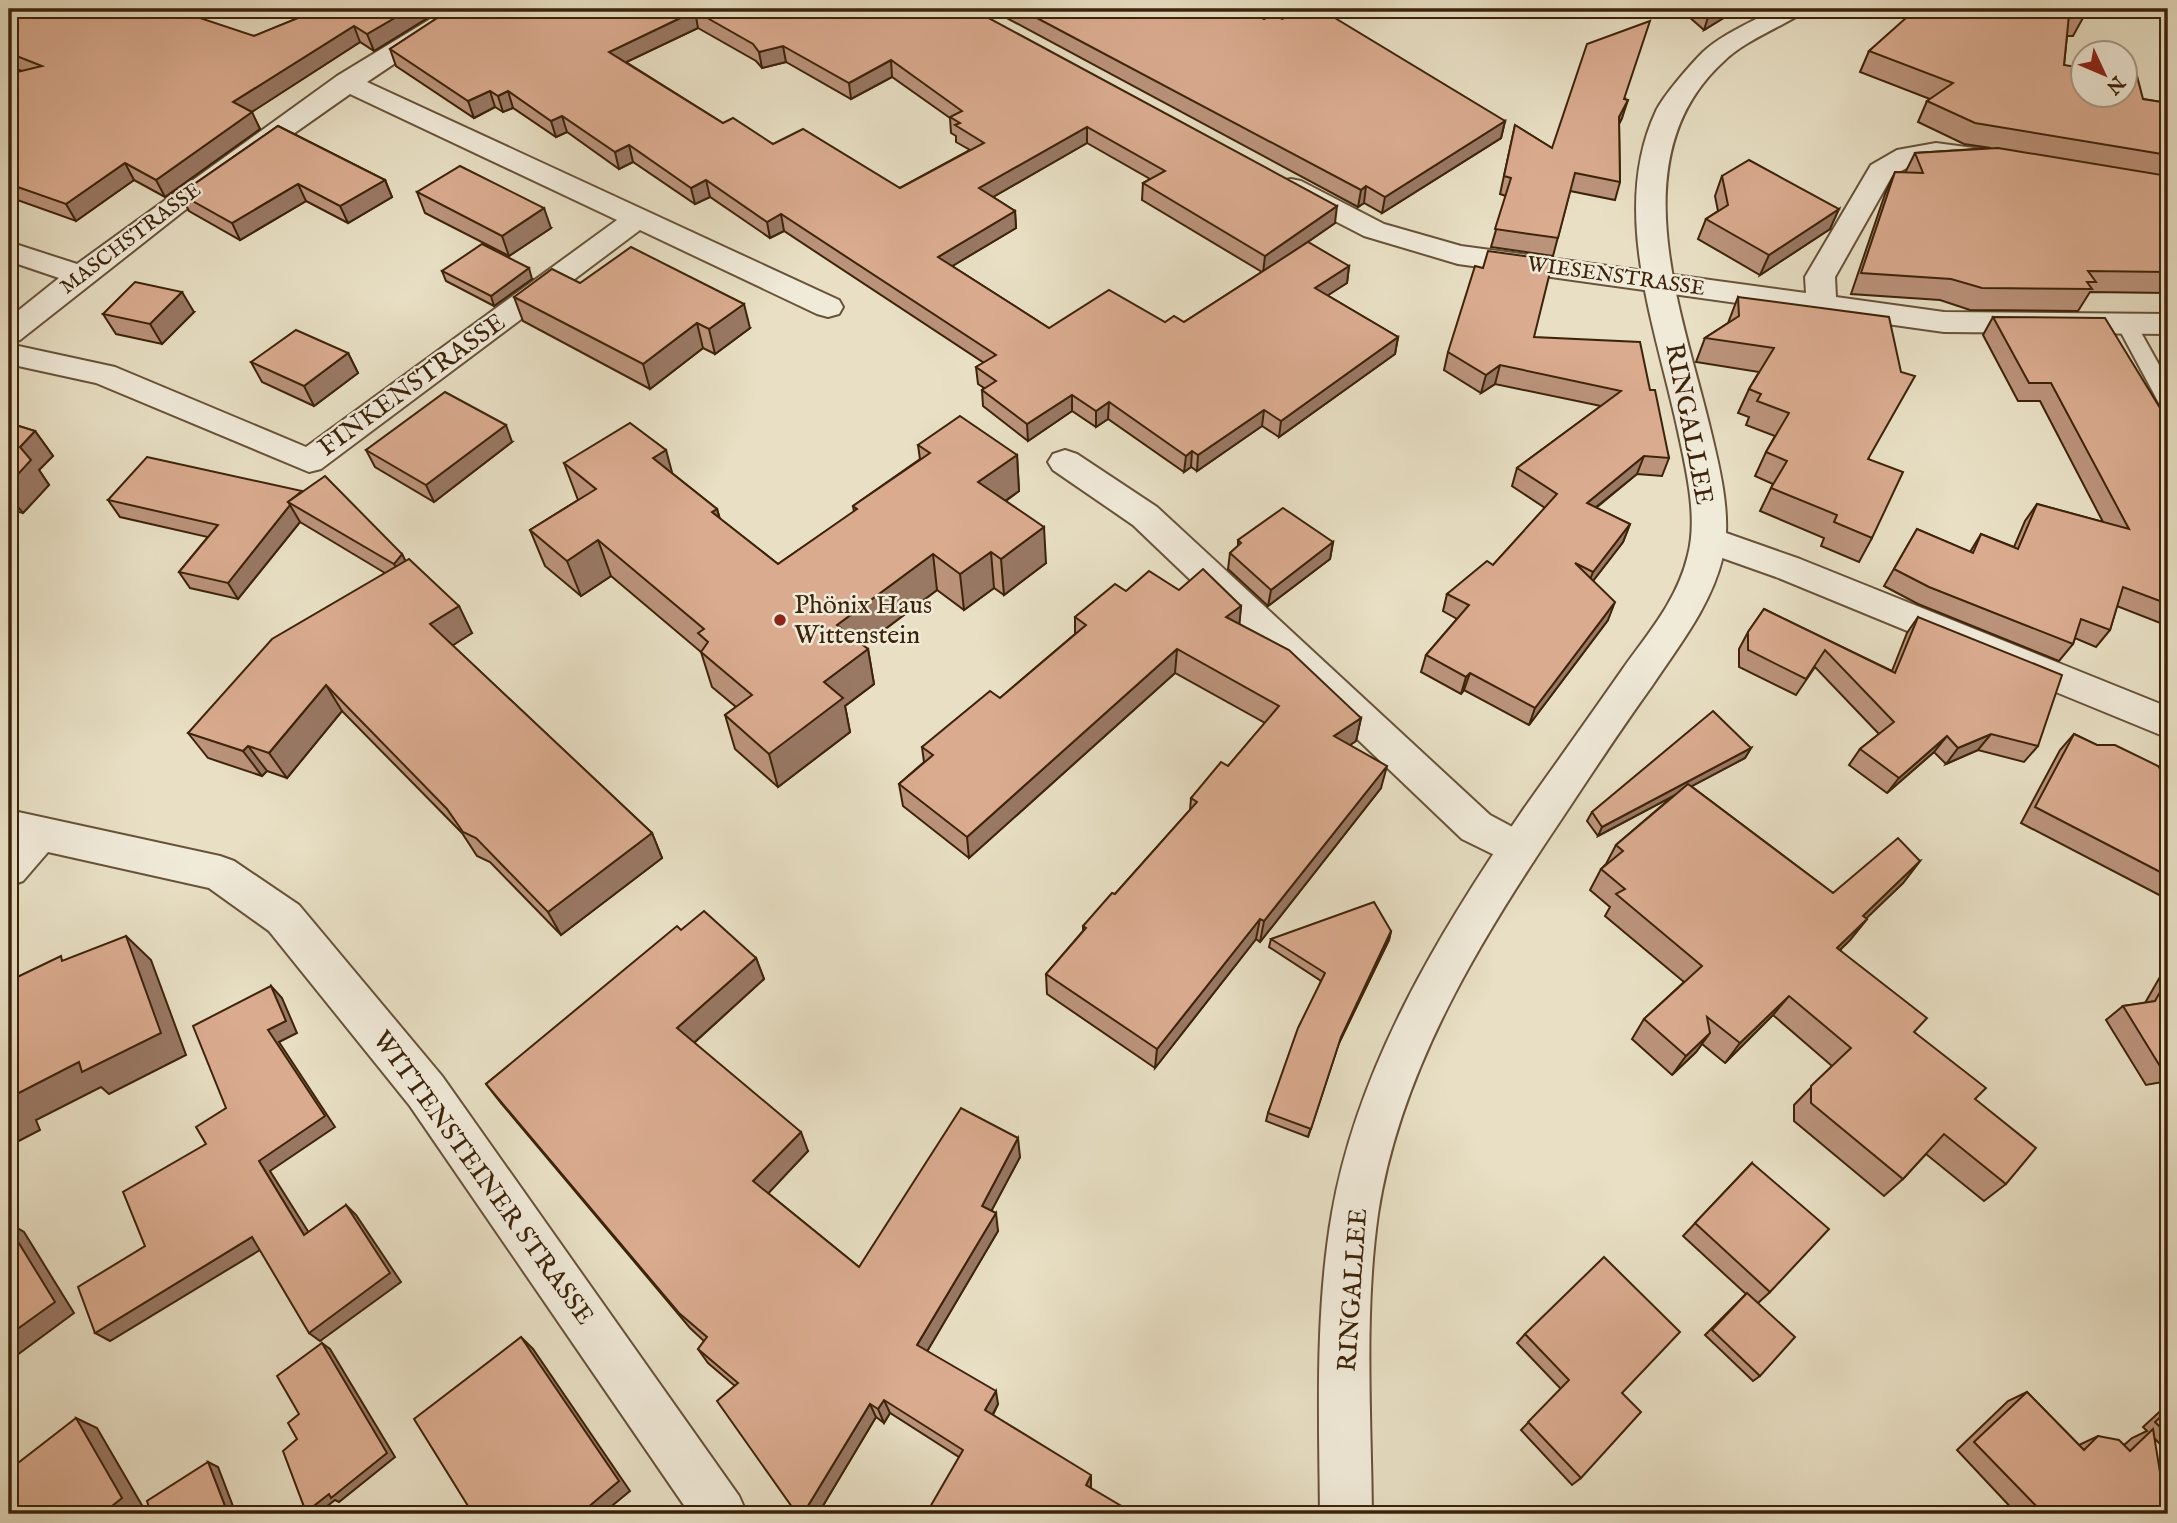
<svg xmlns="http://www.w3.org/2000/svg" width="2177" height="1523" font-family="'IM FELL English',serif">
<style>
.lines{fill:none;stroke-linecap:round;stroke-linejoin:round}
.service-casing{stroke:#685238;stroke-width:4}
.minor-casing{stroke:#685238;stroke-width:4}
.tertiary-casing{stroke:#685238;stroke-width:4}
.service{fill:#f0ead9;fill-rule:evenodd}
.minor{fill:#f0ead9;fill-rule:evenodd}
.tertiary{fill:#f0ead9;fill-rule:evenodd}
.wall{fill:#bb937b;stroke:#3d2309;stroke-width:2;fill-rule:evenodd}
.shaded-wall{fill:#997864;stroke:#3d2309;stroke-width:2}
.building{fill:#daab8f;stroke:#3d2309;stroke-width:2;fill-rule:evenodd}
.poi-dot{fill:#8f2418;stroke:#f0ead9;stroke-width:2.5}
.labels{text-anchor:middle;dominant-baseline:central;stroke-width:5;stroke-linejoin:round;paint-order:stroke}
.far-street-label{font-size:21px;fill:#3d2309;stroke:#f0ead9}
.street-label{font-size:26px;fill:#3d2309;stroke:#f0ead9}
.poi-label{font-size:26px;fill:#3d2309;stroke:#f0ead9;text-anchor:start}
</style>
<rect width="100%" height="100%" fill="#e8dfc4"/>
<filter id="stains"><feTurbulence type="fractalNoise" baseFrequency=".00286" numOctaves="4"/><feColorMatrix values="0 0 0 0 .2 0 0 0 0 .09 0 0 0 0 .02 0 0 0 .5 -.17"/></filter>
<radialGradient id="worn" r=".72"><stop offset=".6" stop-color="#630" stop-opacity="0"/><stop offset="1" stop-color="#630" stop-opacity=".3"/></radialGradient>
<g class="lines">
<defs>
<path id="service" d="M 2127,318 L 2134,320 L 2168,381 L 2168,407 L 2160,405 L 2117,325 Z"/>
<g id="minor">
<path d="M 447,9 L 476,9 L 367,82 L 839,300 L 843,307 L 839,314 L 828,317 L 817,314 L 640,230 L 321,469 L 309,472 L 96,383 L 9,364 L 9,344 L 115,367 L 306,447 L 617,220 L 350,94 L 185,210 L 20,340 L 9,343 L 9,318 L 59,278 L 9,261 L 9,242 L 77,264 L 337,76 Z"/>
<path d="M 1936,143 L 1996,151 L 2006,153 L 2010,159 L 2006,165 L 1996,167 L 1950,160 L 1921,160 L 1892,176 L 1835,277 L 1836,297 L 1944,312 L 2168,314 L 2168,334 L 1944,332 L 1458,264 L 1364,236 L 1281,193 L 1277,187 L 1281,181 L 1291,179 L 1301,181 L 1384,224 L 1461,246 L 1806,293 L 1805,277 L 1871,165 L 1897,150 Z"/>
<path d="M 1065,450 L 1077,454 L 1157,507 L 1490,815 L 1533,838 L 1539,850 L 1533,862 L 1519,867 L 1462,839 L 1133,525 L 1053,470 L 1048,462 L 1053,454 Z"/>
<path d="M 1709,527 L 1800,559 L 2168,707 L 2168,738 L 1776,577 L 1697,549 L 1692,540 L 1697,531 Z"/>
<path d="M 9,810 L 220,856 L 234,861 L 299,905 L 442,1076 L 739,1496 L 747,1514 L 690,1514 L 410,1106 L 269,931 L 209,888 L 48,852 L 23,881 L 9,886 Z"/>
</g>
<path id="tertiary" d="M 1775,9 L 1804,9 L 1801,14 C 1776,29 1743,42 1723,62 C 1618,158 1684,316 1711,432 C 1720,469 1732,518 1723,556 C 1711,606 1680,644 1652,686 C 1621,729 1592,773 1563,817 C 1482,937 1400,1069 1378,1214 C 1364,1312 1371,1415 1372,1514 L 1320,1514 C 1319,1415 1315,1311 1332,1213 C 1358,1065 1441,929 1525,807 C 1557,762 1590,716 1622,670 C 1648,633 1677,601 1688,555 C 1698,517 1686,469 1678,431 C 1657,331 1609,211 1656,111 C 1664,95 1690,65 1703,52 C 1722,34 1752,22 1775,9 Z"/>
</defs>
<use href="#service" class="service-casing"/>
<use href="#minor" class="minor-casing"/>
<use href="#tertiary" class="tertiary-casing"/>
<use href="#service" class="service"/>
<use href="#minor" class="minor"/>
<use href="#tertiary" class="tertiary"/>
</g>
<g class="wall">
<path d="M 9,9 L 254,36 L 320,9 L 442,9 L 374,51 L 360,42 L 251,112 L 260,129 L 165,197 L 134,180 L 76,221 L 9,197 L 9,74 L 22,71 L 9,66 Z"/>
<path d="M 451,9 L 972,9 L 1335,223 L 1289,255 L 1349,266 L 1347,283 L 1327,295 L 1398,337 L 1395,354 L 1279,437 L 1262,426 L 1197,471 L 1191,467 L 1184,472 L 1108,419 L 1096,427 L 1072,411 L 1028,441 L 983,406 L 982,390 L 984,388 L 978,384 L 976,367 L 984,363 L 784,231 L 770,238 L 710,197 L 695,204 L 633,162 L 619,169 L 567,132 L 556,137 L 513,108 L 503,112 L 495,107 L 474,118 L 396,66 L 390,49 ZM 698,28 L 756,61 L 762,68 L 786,62 L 851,99 L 892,77 L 950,118 L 951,133 L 956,136 L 956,142 L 970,150 L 900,188 L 773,144 L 723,123 L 626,62 ZM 1087,143 L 1150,179 L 1143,183 L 1142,200 L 1262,272 L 1184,322 L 1049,328 L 952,266 L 1016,228 L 1015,211 L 993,197 Z"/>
<path d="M 990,9 L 1248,9 L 1264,19 L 1505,121 L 1501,138 L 1382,213 L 1364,203 L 1358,207 Z"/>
<path d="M 1680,9 L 1738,9 L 1704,30 Z"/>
<path d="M 1987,9 L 2081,9 L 2084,16 L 2073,36 L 2067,36 L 2064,65 L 2143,99 L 2168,103 L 2168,295 L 2167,293 L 2090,292 L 2078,311 L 1970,310 L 1940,300 L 1851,294 L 1885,194 L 1895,172 L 1905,173 L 1915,153 L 1991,148 L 1964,144 L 1918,122 L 1927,101 L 1930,99 L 1860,72 L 1869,51 L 1936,13 L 1991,17 Z"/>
<path d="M 1625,99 L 1622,118 L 1619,124 L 1620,182 L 1615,200 L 1570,191 L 1553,256 L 1491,247 L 1506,196 L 1500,194 L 1515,125 L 1552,148 Z"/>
<path d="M 278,126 L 385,180 L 392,197 L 348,223 L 306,201 L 240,240 L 189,211 L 180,194 Z"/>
<path d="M 1722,176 L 1830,229 L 1760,275 L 1698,239 L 1706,219 L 1718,211 L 1715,196 Z"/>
<path d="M 417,192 L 551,228 L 509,256 L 425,213 Z"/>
<path d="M 442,271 L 532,279 L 494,306 L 446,281 Z"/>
<path d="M 580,283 L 750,328 L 715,354 L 703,348 L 650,389 L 523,321 L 514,297 Z"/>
<path d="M 1738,297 L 1869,459 L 1872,538 L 1859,562 L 1821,546 L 1824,538 L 1760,511 L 1773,484 L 1755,476 L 1766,452 L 1775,436 L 1746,425 L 1749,417 L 1738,413 L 1749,389 L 1759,372 L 1696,362 L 1705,338 L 1728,323 Z"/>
<path d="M 194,312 L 162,344 L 116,334 L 103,314 Z"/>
<path d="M 1993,317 L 2168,421 L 2168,626 L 2117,606 L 2110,630 L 2096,647 L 2075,638 L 2073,644 L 2059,661 L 1918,604 L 1884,586 L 1917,529 L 1970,552 L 1981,534 L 2014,547 L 2025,521 L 2037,504 L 2103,522 L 2040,401 L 2018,401 L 1983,335 Z"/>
<path d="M 1534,337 L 1650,390 L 1669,458 L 1662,476 L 1637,474 L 1596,508 L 1630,524 L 1623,542 L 1593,581 L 1608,620 L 1529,725 L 1464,690 L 1461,694 L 1421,672 L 1426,655 L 1457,619 L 1443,611 L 1447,594 L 1493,565 L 1545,508 L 1512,486 L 1517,468 L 1601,406 L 1495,384 L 1481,393 L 1444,370 L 1448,352 Z"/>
<path d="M 348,353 L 358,373 L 314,406 L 262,382 L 251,362 Z"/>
<path d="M 9,423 L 35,431 L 53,456 L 39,470 L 49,485 L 23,513 L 9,510 Z"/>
<path d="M 512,442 L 434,502 L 375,467 L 366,450 Z"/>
<path d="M 918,445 L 1017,455 L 1019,491 L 1006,501 L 1046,563 L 1004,595 L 994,588 L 964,610 L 937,590 L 863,646 L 868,649 L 874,684 L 845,706 L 850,732 L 778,787 L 735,749 L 725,715 L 736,707 L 712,687 L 701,652 L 611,576 L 581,596 L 545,566 L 530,530 L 578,500 L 564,463 L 673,474 L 717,509 L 720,519 L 778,564 L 854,512 L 853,506 L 920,459 Z"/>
<path d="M 302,492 L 402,554 L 405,561 L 472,633 L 452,645 L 652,833 L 662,858 L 561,935 L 490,862 L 477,856 L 462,833 L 342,711 L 287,778 L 267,771 L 262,776 L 208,758 L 188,733 L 385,573 L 300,522 L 238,599 L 190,588 L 179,572 L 208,537 L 120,517 L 108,500 Z"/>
<path d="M 1238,540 L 1333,542 L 1330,559 L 1268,606 L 1228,569 L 1230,553 L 1238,546 Z"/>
<path d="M 1179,590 L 1241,606 L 1239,624 L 1361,718 L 1356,741 L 1350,745 L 1381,788 L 1260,942 L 1256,939 L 1155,1068 L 1047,994 L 1046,974 L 1083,931 L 1083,926 L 1115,894 L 1190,810 L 1191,798 L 1228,766 L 1265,723 L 1175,673 L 969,858 L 903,806 L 899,784 L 924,762 L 922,747 L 1000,698 L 1075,634 L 1075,617 L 1126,591 Z"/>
<path d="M 1764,609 L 1892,671 L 1907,633 L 1918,617 L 2038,746 L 2024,762 L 1978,750 L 1946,764 L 1934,752 L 1887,793 L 1849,765 L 1860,749 L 1879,734 L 1815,667 L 1796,695 L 1739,667 L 1739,649 L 1748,632 Z"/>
<path d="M 2074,734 L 2168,780 L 2168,905 L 2165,903 L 2167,899 L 2021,823 L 2060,750 Z"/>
<path d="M 1751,748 L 1745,758 L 1691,786 L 1833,893 L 1920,861 L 1903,883 L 1866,918 L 1867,919 L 1850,940 L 1840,950 L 1975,1099 L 2006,1184 L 1984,1201 L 1926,1154 L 1903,1179 L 1884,1196 L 1794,1121 L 1794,1105 L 1832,1066 L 1773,1015 L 1725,1063 L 1702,1044 L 1696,1052 L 1672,1075 L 1632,1039 L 1644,1019 L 1684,982 L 1605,916 L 1610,907 L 1590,890 L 1601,869 L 1606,864 L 1616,845 L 1673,796 L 1598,836 L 1587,821 L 1592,812 Z"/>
<path d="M 681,930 L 756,958 L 764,979 L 694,1043 L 808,1151 L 768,1193 L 859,1267 L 1020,1157 L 991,1211 L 998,1231 L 927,1351 L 998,1404 L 993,1415 L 1091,1486 L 1091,1488 L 959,1457 L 890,1413 L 884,1423 L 876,1417 L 818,1514 L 797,1514 L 735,1386 L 708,1363 L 698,1349 L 704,1341 L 690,1328 L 501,1103 L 486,1084 Z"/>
<path d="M 1391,931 L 1389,940 L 1338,1045 L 1308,1137 L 1266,1121 L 1268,1113 L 1321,981 L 1269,947 L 1271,939 Z"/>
<path d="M 2168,963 L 2168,1081 L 2146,1085 L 2106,1020 L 2123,1006 L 2145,1003 Z"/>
<path d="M 1752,1163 L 1770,1292 L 1758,1303 L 1760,1376 L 1753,1381 L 1705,1335 L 1746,1294 L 1683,1236 Z"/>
<path d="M 1525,1334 L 1622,1393 L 1581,1478 L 1572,1485 L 1521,1430 L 1561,1389 L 1517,1343 Z"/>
<path d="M 2027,1392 L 2079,1445 L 2098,1436 L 2124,1445 L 2132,1438 L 2147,1431 L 2143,1427 L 2168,1404 L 2168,1452 L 2155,1439 L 2154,1514 L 2017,1514 L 1957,1450 L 2008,1401 Z"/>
</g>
<g class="shaded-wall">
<path d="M 410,9 L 442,9 L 374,51 L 367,34 Z"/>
<path d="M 1718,9 L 1738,9 L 1704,30 L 1709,14 Z"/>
<path d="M 695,11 L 698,28 L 614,68 L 609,52 Z"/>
<path d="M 354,26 L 360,42 L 241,119 L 233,102 Z"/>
<path d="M 783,46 L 786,62 L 762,68 L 759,52 Z"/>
<path d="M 891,60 L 892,77 L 851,99 L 849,83 Z"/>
<path d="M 490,91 L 495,107 L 474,118 L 468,101 Z"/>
<path d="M 508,91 L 513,108 L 503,112 L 498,96 Z"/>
<path d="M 1628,100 L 1622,118 L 1613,135 L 1619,116 Z"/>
<path d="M 252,112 L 260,129 L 165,197 L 156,180 Z"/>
<path d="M 562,116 L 567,132 L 556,137 L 551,121 Z"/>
<path d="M 1505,121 L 1501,138 L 1382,213 L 1385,197 Z"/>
<path d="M 1087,127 L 1087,143 L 981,204 L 979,188 Z"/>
<path d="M 629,145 L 633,162 L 619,169 L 615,152 Z"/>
<path d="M 125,163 L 134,180 L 76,221 L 66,204 Z"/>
<path d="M 385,180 L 392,197 L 348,223 L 340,206 Z"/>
<path d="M 706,180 L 710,197 L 695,204 L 691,188 Z"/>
<path d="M 298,184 L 306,201 L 240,240 L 232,223 Z"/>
<path d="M 1366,186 L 1364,203 L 1358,207 L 1361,190 Z"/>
<path d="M 1337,206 L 1335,223 L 1263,273 L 1265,256 Z"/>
<path d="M 544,208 L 551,228 L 509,256 L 502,236 Z"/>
<path d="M 1839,209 L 1830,229 L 1760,275 L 1769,255 Z"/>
<path d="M 1015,211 L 1016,228 L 939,274 L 938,257 Z"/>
<path d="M 781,214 L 784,231 L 770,238 L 767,222 Z"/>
<path d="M 1349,266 L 1347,283 L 1313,305 L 1315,288 Z"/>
<path d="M 529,268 L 532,279 L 494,306 L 491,296 Z"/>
<path d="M 182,292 L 194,312 L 162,344 L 150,324 Z"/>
<path d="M 744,304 L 750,328 L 715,354 L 709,329 Z"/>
<path d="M 697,323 L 703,348 L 650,389 L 643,364 Z"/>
<path d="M 1398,337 L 1395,354 L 1279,437 L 1281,421 Z"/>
<path d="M 348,353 L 358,373 L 314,406 L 304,386 Z"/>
<path d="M 1500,365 L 1495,384 L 1481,393 L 1486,375 Z"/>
<path d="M 1072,395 L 1072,411 L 1028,441 L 1027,424 Z"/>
<path d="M 1109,402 L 1108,419 L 1096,427 L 1096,411 Z"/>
<path d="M 1264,410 L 1262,426 L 1197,471 L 1198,455 Z"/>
<path d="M 506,425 L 512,442 L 434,502 L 426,485 Z"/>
<path d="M 35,431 L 53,456 L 39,470 L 49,485 L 23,513 L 9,496 L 9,484 L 20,447 Z"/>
<path d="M 666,450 L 676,487 L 653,458 Z"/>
<path d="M 1192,451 L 1191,467 L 1184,472 L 1186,456 Z"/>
<path d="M 1017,455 L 1019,491 L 981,518 L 978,482 Z"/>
<path d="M 1644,456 L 1637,474 L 1580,520 L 1587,503 Z"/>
<path d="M 290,505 L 300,522 L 238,599 L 228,583 Z"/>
<path d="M 717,509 L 727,545 L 712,512 Z"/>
<path d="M 1630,524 L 1623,542 L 1586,590 L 1593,572 Z"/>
<path d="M 1044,527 L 1046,563 L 1004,595 L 1001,559 Z"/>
<path d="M 598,540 L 611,576 L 581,596 L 567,561 Z"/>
<path d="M 1333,542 L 1330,559 L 1268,606 L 1271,590 Z"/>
<path d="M 991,552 L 994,588 L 964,610 L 960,574 Z"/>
<path d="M 402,554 L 412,574 L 404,584 L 394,564 Z"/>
<path d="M 933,554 L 937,590 L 844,660 L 837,625 Z"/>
<path d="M 1615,602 L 1608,620 L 1529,725 L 1535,708 Z"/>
<path d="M 459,606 L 472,633 L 444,651 L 430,624 Z"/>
<path d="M 1241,606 L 1239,629 L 1226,617 Z"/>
<path d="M 868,649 L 874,684 L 845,706 L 850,732 L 778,787 L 769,754 L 824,682 Z"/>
<path d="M 1177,649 L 1175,673 L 969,858 L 967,837 Z"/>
<path d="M 1470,673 L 1464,690 L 1461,694 L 1466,677 Z"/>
<path d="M 326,685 L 342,711 L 287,778 L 269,753 Z"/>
<path d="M 1361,718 L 1356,741 L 1329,759 L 1334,736 Z"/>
<path d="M 1991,734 L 1978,750 L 1946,764 L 1958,748 Z"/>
<path d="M 1947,736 L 1934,752 L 1887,793 L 1899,778 Z"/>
<path d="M 248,746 L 267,771 L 262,776 L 243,751 Z"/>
<path d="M 1751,748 L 1745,758 L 1598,836 L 1602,827 Z"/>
<path d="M 1387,766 L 1381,788 L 1260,942 L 1264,921 Z"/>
<path d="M 652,833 L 662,858 L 561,935 L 548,912 Z"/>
<path d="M 1920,861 L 1903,883 L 1847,937 L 1863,916 Z"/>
<path d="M 1260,919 L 1256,939 L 1155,1068 L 1157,1049 Z"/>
<path d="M 1867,919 L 1850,940 L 1821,968 L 1837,948 Z"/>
<path d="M 1391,931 L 1389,940 L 1338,1045 L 1308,1137 L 1341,1037 Z"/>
<path d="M 126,936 L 151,960 L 186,1055 L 109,1094 L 101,1087 L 36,1120 L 40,1130 L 9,1146 L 9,1098 Z"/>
<path d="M 756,958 L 764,979 L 687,1049 L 677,1028 Z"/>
<path d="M 271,986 L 282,998 L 297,1033 L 279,1042 L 335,1127 L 270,1171 L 316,1244 L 304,1235 L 259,1161 Z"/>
<path d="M 1789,996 L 1773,1015 L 1725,1063 L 1740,1043 Z"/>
<path d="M 1710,1033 L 1696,1052 L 1672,1075 L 1686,1056 Z"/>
<path d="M 801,1132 L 808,1151 L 762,1200 L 753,1181 Z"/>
<path d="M 1018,1138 L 1020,1157 L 985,1223 L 982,1206 Z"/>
<path d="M 346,1205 L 356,1215 L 401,1282 L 320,1341 L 309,1333 Z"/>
<path d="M 996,1213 L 998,1231 L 922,1360 L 917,1345 Z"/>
<path d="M 9,1223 L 24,1232 L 74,1313 L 9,1361 Z"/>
<path d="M 252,1237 L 265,1247 L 110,1341 L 95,1333 Z"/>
<path d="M 521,1337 L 533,1349 L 630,1491 L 602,1514 L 580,1514 Z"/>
<path d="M 322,1343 L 330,1349 L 395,1457 L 339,1502 L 335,1500 L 317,1514 L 311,1514 L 306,1512 Z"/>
<path d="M 996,1391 L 998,1404 L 988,1423 L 985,1410 Z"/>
<path d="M 884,1400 L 890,1413 L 884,1423 L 878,1409 Z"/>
<path d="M 870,1404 L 876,1417 L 818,1514 L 803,1514 Z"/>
<path d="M 76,1418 L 97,1428 L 143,1507 L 134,1514 L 102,1514 Z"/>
<path d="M 208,1462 L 218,1467 L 236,1514 L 228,1514 Z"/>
<path d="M 1091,1475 L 1091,1486 L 1086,1496 L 1086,1485 Z"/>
</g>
<g class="building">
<path d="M 9,9 L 173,9 L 254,36 L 320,9 L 410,9 L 367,34 L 354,26 L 233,102 L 252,112 L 156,180 L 125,163 L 66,204 L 9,184 L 9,74 L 42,66 L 9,53 Z"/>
<path d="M 451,9 L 972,9 L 1337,206 L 1265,256 L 1143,183 L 1165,171 L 1087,127 L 979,188 L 1015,211 L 938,257 L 1049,328 L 1109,290 L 1165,322 L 1174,316 L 1184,322 L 1308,242 L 1349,266 L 1315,288 L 1398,337 L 1281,421 L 1264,410 L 1198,455 L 1192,451 L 1186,456 L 1109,402 L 1096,411 L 1072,395 L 1027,424 L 982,390 L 996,381 L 976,367 L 996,355 L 781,214 L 767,222 L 706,180 L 691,188 L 629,145 L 615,152 L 562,116 L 551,121 L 508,91 L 498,96 L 490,91 L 468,101 L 390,49 ZM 695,11 L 753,44 L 759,52 L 783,46 L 849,83 L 891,60 L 962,111 L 950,117 L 960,123 L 955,125 L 984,143 L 900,188 L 803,129 L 773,144 L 733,118 L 723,123 L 609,52 Z"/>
<path d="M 1020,9 L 1248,9 L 1264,19 L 1274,14 L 1282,19 L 1310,9 L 1320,9 L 1505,121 L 1385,197 L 1366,186 L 1361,190 Z"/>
<path d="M 1703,9 L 1718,9 L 1709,14 Z"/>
<path d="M 1916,9 L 1923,9 L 1936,13 L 2011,18 L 2006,9 L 2081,9 L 2084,16 L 2069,15 L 2064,65 L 2082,68 L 2082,94 L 2124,94 L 2124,74 L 2137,76 L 2143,99 L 2168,103 L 2168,155 L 1975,123 L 1927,101 L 1953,83 L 1869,51 Z"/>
<path d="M 1650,21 L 1624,99 L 1628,100 L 1619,117 L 1620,182 L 1575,173 L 1558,238 L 1495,229 L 1511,178 L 1504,176 L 1515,125 L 1552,148 L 1587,44 Z"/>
<path d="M 278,126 L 385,180 L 340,206 L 298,184 L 232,223 L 180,194 Z"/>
<path d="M 1998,148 L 2168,176 L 2168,272 L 2088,271 L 2096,282 L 2087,282 L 2092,289 L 1982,288 L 1951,279 L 1861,273 L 1895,172 L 1923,173 L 1915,153 Z"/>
<path d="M 1749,160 L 1839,209 L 1769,255 L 1706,219 L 1728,205 L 1722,176 Z"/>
<path d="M 460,166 L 544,208 L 502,236 L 417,192 Z"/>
<path d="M 482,244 L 529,268 L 491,296 L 442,271 Z"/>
<path d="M 631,247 L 744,304 L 709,329 L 697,323 L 643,364 L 514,297 L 552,269 L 580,283 Z"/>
<path d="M 1488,251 L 1553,260 L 1534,337 L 1640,342 L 1650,390 L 1655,390 L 1669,458 L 1644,456 L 1587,503 L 1630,524 L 1593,572 L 1575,563 L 1615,602 L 1535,708 L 1470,673 L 1466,677 L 1426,655 L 1469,605 L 1447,594 L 1487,561 L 1493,565 L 1557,494 L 1517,468 L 1621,391 L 1500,365 L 1486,375 L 1448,352 L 1475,266 L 1483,268 Z"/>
<path d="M 135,282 L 182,292 L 150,324 L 103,314 Z"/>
<path d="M 1738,297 L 1889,317 L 1901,372 L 1915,376 L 1868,459 L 1903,472 L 1872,538 L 1834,522 L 1837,515 L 1771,488 L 1787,461 L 1766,452 L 1789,413 L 1757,401 L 1761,394 L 1749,389 L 1774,348 L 1705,338 L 1739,316 Z"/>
<path d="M 1993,317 L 2105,318 L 2168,421 L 2168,604 L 2123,587 L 2110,630 L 2081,619 L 2073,644 L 1929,587 L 1894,569 L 1917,529 L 1973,553 L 1981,534 L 2018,549 L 2037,504 L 2129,529 L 2051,383 L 2029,383 Z"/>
<path d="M 296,330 L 348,353 L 304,386 L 251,362 Z"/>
<path d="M 445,392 L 506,425 L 426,485 L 366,450 Z"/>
<path d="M 960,416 L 1017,455 L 978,482 L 1044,527 L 1001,559 L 991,552 L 960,574 L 933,554 L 837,625 L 868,649 L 824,682 L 843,698 L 769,754 L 725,715 L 752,695 L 701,652 L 708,642 L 698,633 L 704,629 L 598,540 L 567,561 L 530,530 L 596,489 L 564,463 L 630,423 L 666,450 L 653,458 L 717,509 L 712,512 L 778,564 L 857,509 L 853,506 L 930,453 L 918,445 Z"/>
<path d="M 9,423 L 35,431 L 20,447 L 31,460 L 9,484 Z"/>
<path d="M 147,457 L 302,491 L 288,502 L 290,505 L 228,583 L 179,572 L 218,525 L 108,500 Z"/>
<path d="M 325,476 L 402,554 L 394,564 L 288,502 Z"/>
<path d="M 1283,508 L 1333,542 L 1271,590 L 1230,553 L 1241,543 L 1238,540 Z"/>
<path d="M 409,559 L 459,606 L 430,624 L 652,833 L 548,912 L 476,838 L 463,832 L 447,809 L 326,685 L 269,753 L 248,746 L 243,751 L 188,733 L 272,639 Z"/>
<path d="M 1203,569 L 1241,606 L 1226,617 L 1289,650 L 1361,718 L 1334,736 L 1387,766 L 1264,921 L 1260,919 L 1157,1049 L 1046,974 L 1086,928 L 1083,926 L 1112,893 L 1115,894 L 1197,802 L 1191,798 L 1221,762 L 1228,766 L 1279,706 L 1177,649 L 967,837 L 899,784 L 933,755 L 922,747 L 990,691 L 1000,698 L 1086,625 L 1075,617 L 1115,584 L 1126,591 L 1149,571 L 1179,590 Z"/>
<path d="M 1764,609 L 1895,673 L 1918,617 L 2062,675 L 2038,746 L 1991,734 L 1958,748 L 1947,736 L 1899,778 L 1860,749 L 1894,722 L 1825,650 L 1806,679 L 1748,650 L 1748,632 Z"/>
<path d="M 1713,711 L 1751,748 L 1602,827 L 1592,812 Z"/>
<path d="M 2074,734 L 2097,745 L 2115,745 L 2158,766 L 2168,780 L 2168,876 L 2035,807 Z"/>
<path d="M 1688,784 L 1833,893 L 1898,838 L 1920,861 L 1863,916 L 1867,919 L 1837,948 L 1927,1018 L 1914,1032 L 1986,1088 L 1975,1099 L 2036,1148 L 2006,1184 L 1944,1134 L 1903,1179 L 1811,1103 L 1811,1086 L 1851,1048 L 1789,996 L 1740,1043 L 1707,1017 L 1710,1033 L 1686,1056 L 1644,1019 L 1702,966 L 1616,894 L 1625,889 L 1601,869 L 1623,851 L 1616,845 Z"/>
<path d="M 1374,902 L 1391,931 L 1341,1037 L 1311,1129 L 1268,1113 L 1298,1028 L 1325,973 L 1271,939 Z"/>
<path d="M 704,911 L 756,958 L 677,1028 L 801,1132 L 753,1181 L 859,1267 L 961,1108 L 1018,1138 L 982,1206 L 996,1213 L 917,1345 L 996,1391 L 985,1410 L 1091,1475 L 1086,1485 L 1135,1514 L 926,1514 L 963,1450 L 884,1400 L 878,1409 L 870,1404 L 803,1514 L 797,1514 L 717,1401 L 738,1383 L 698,1349 L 707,1337 L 679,1313 L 486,1084 L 677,926 L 681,930 Z"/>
<path d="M 126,936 L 161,1033 L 82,1072 L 79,1062 L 9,1098 L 9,981 L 61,956 L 62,961 Z"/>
<path d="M 2168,978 L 2168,1071 L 2163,1071 L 2123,1006 L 2155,1001 Z"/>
<path d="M 271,986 L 286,1021 L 268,1030 L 325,1116 L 259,1161 L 304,1235 L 346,1205 L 390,1273 L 309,1333 L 252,1237 L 95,1333 L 78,1287 L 145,1246 L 123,1192 L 206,1144 L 196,1127 L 226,1108 L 193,1026 Z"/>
<path d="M 1752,1163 L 1829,1229 L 1770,1292 L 1695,1223 Z"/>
<path d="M 9,1227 L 55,1302 L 9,1335 Z"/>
<path d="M 1604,1257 L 1680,1332 L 1622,1393 L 1641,1412 L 1581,1478 L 1528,1422 L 1569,1380 L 1525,1334 Z"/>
<path d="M 1747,1293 L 1795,1337 L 1760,1376 L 1712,1330 Z"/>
<path d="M 521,1337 L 619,1481 L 580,1514 L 473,1514 L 414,1419 Z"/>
<path d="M 322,1343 L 387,1453 L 331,1498 L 329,1494 L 306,1512 L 283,1451 L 297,1439 L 288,1423 L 299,1414 L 277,1376 Z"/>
<path d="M 2027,1392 L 2084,1450 L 2098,1436 L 2119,1440 L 2130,1451 L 2153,1429 L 2165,1503 L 2154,1514 L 2044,1514 L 1974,1442 Z"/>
<path d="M 2168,1410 L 2168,1435 L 2155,1422 Z"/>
<path d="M 76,1418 L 122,1498 L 102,1514 L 9,1514 L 9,1470 Z"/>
<path d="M 208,1462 L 228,1514 L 151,1514 L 147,1501 Z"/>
</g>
<circle class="poi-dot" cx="780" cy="620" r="7"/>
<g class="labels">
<g class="far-street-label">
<text transform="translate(131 239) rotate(-37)">MASCHSTRASSE</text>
<text transform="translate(1616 277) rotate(8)">WIESENSTRASSE</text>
</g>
<g class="street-label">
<text transform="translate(412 385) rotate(-36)">FINKENSTRASSE</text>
<text transform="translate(1689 424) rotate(79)">RINGALLEE</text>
<text transform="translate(483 1178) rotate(54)">WITTENSTEINER STRASSE</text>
<text transform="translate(1353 1290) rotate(-86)">RINGALLEE</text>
</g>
<g class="poi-label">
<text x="794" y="605">Phönix Haus<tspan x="794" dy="30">Wittenstein</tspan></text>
</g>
</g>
<rect width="2177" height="1523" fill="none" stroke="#e8dfc4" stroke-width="35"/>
<rect x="10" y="10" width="2156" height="1502" fill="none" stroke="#3d2309" stroke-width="3.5"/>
<rect x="18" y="18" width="2142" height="1488" fill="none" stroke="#3d2309" stroke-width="2"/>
<g transform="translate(2104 74) rotate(134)"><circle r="33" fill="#f0ead9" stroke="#a89a86" stroke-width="2"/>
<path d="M0-5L12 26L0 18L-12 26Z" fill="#8f2418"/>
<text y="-10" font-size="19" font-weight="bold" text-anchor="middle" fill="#3d2309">N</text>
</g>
<rect width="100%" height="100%" filter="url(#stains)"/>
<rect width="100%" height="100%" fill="url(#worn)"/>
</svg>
